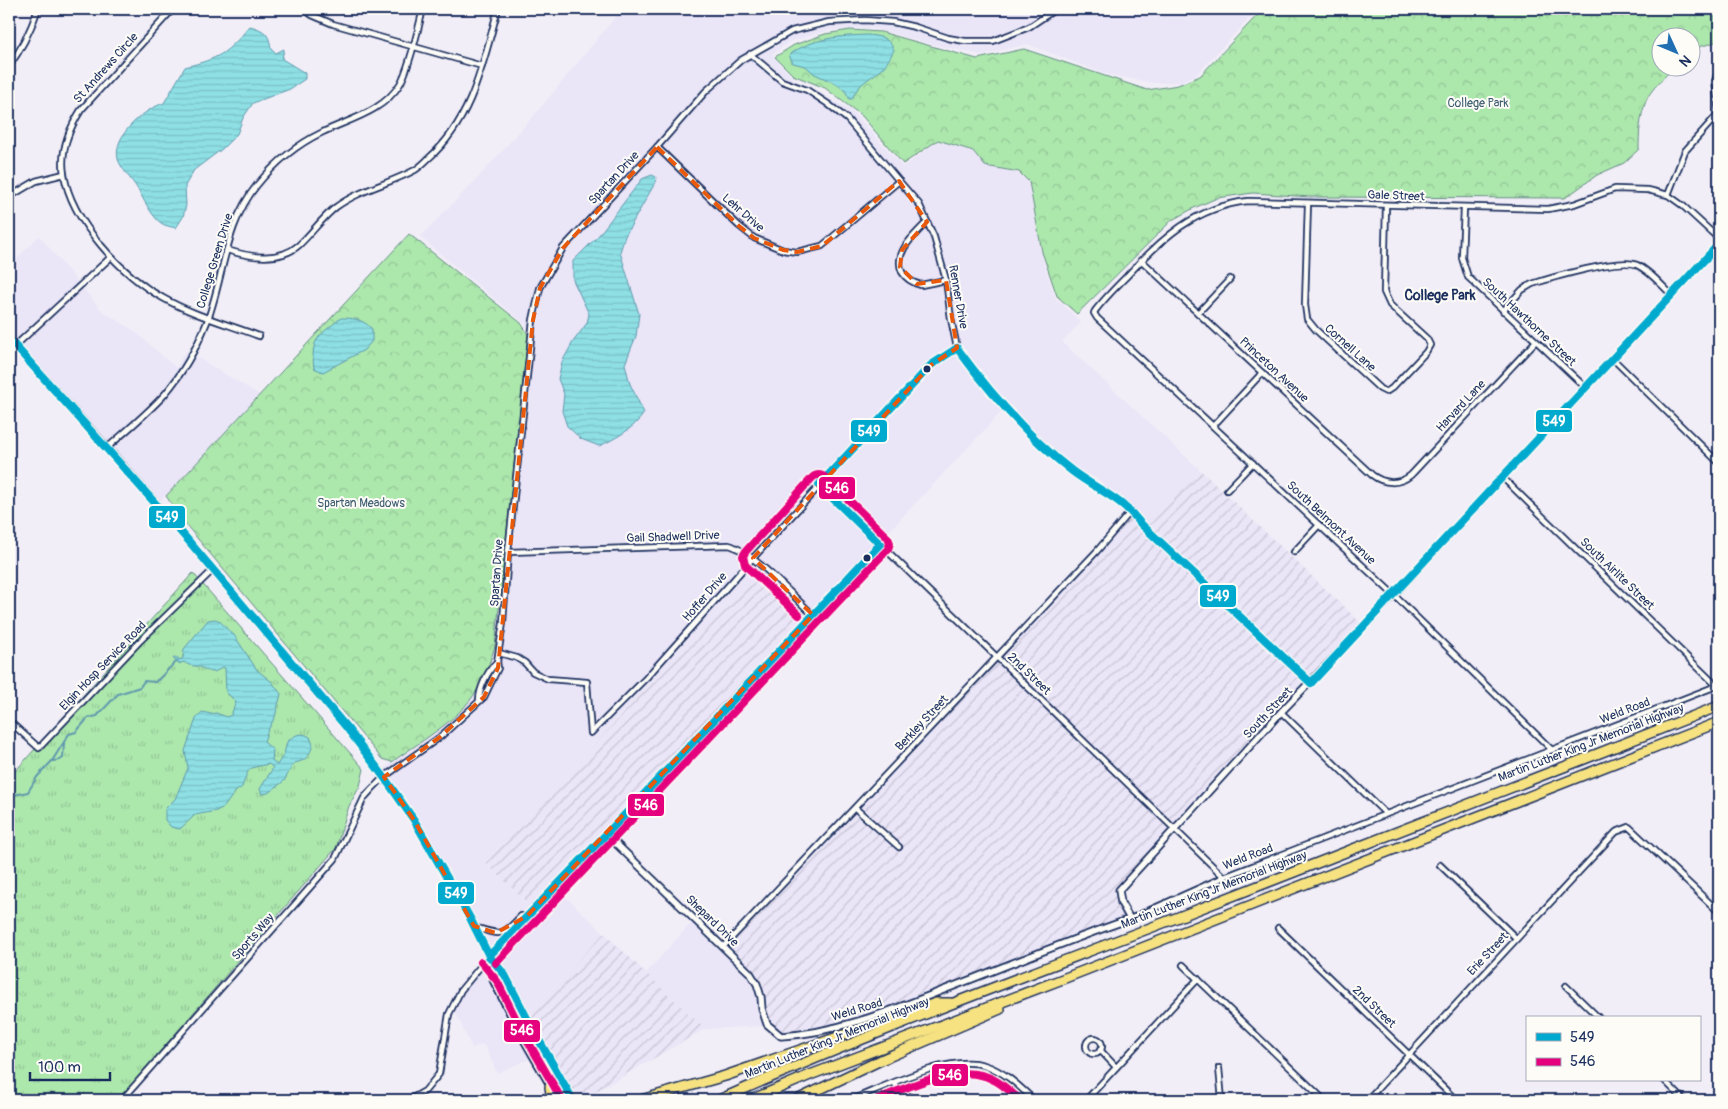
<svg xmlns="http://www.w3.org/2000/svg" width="1728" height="1109" font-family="Pangolin,sans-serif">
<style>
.built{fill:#eae5f7}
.industrial{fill:url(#industrial-furrows)}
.grass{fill:url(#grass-tufts);stroke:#648b85}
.forest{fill:url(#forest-crowns);stroke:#648b85}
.water{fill:url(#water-rules);stroke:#6099ae}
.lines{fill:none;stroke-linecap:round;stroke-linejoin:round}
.stream{stroke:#6099ae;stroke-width:2}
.minor-casing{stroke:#1b2f5e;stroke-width:8}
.tertiary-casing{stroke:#1b2f5e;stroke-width:9}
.secondary-casing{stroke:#1b2f5e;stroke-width:10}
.motorway-casing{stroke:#1b2f5e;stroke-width:12}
.minor{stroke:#fdfcf7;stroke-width:4.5}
.tertiary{stroke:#fdfcf7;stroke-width:5.5}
.secondary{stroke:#fdfcf7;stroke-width:6}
.motorway{stroke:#f6e281;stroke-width:9}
.bus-1-casing{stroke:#fdfcf7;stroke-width:11}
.bus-2-casing{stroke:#fdfcf7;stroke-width:11}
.bus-1{stroke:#00a9ce;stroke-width:8}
.bus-2{stroke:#e5007d;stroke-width:8}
.marked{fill:none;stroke:#e8590c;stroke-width:4;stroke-dasharray:10 6;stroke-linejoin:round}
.bus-dot{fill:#1b2f5e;stroke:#fdfcf7;stroke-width:2}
.labels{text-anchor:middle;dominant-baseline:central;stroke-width:4;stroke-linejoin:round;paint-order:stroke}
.street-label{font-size:12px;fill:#1b2f5e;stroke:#fdfcf7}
.park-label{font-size:12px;fill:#3f5d72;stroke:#fdfcf7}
.neighbourhood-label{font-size:14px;font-weight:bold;fill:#1b2f5e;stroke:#fdfcf7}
.line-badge{stroke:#fdfcf7;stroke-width:2}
.badge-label{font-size:14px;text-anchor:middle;font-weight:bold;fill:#fff}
</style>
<defs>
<pattern id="industrial-furrows" width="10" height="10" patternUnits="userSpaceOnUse" patternTransform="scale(1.25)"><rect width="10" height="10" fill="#eae5f7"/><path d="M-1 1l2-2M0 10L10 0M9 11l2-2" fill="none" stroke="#c8c5d6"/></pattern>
<pattern id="grass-tufts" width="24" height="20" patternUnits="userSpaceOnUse" patternTransform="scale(1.25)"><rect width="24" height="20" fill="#ace7ac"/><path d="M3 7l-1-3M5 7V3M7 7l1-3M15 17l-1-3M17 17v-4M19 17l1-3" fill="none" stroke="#93c696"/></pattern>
<pattern id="forest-crowns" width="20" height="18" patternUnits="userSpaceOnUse" patternTransform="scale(1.25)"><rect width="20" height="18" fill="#ace7ac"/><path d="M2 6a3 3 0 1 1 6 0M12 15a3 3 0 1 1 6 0" fill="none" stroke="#93c696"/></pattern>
<pattern id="water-rules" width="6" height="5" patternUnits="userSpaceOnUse" patternTransform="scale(1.25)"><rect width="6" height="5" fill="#8ee0e4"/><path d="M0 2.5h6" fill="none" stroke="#7ac0c6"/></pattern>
</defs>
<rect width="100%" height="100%" fill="#f2eef7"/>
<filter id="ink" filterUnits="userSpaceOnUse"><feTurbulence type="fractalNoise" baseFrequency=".02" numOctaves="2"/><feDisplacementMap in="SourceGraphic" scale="10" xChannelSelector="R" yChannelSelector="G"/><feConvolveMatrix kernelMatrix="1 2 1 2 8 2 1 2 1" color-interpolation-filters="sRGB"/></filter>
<g filter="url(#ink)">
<g class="built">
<path d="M 622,9 L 1258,9 L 1197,74 L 1181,82 L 1154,83 L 1106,74 L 1027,44 L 982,55 L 940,46 L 871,28 L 830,30 L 789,42 L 772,55 L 795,80 L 851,110 L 903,167 L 938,141 L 972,152 L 985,166 L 1018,173 L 1028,182 L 1041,254 L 1055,298 L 1081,322 L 1062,342 L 1200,470 L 1150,525 L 1098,479 L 1073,467 L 1007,406 L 810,615 L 760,568 L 485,862 L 532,908 L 489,954 L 382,770 L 444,723 L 514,435 L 526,325 L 420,237 L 477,179 L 538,111 Z"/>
<path d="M 39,236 L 102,311 L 133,330 L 176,368 L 186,351 L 260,395 L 158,504 L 9,337 L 9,267 Z"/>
<path d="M 556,888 L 604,933 L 528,1014 L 490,956 Z"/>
<path d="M 694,920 L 743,967 L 755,985 L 766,1026 L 705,1029 L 646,973 Z"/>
<path d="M 488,959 L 493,982 L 532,1058 L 497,1073 L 484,1044 L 472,1048 L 454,1009 L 463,991 Z"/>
</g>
<g class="industrial">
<path d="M 1200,470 L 1363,625 L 1116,890 L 1126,917 L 914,1000 L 853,1021 L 826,1028 L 781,1034 L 769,1023 L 752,971 L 727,946 L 1135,512 L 1150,524 Z"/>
<path d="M 760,567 L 810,615 L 532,908 L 485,862 Z"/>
<path d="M 604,933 L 705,1029 L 581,1100 L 575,1100 L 528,1014 Z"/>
</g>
<path class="grass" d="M 193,573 L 364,769 L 360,786 L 349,806 L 336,848 L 118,1100 L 9,1100 L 9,778 Z"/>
<g class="forest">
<path d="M 1263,9 L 1719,9 L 1719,41 L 1699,47 L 1691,53 L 1690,38 L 1660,38 L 1660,68 L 1674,68 C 1665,76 1650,90 1646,101 C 1640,116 1639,134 1639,149 L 1624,163 L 1597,175 L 1565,198 L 1310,197 L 1253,193 L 1217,198 L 1194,208 L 1172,220 L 1077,314 L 1057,296 L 1042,252 L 1029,182 L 1019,172 L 985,166 L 973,151 L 938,140 L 903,164 L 862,116 L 825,88 L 793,75 L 775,57 L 794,45 L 825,34 L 850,30 L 881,32 L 977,59 L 1024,49 L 1147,90 L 1178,85 L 1200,76 Z"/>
<path d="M 409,234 L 521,323 L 528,334 L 495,646 C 491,659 487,671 481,683 C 464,718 423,739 392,762 L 382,759 L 187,526 L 166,496 Z"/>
</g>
<g class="water">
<path d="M 250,26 C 264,30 269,33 271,48 L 276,53 L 284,49 L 282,59 L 305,73 L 305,79 L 290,89 L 253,103 L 243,118 L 237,134 L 222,149 L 194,170 L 185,186 L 186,205 L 183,217 L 176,228 C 172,227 165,226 161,223 C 152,217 143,198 137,188 C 132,180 120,167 118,159 C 112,135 145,109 164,103 L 185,67 C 220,58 226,54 250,26 Z"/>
<path d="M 868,35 C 882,37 888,37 894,50 C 890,57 887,65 880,70 C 868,81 859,82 852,99 L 849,99 C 846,85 826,80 815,74 C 811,72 809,68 805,66 C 801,65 797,64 793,63 L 789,55 C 812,38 840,36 868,35 Z"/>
<path d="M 652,175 L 656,177 L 655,183 L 625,236 L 620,252 L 639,314 L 636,336 L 625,364 L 630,384 L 644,413 C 635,428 615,439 599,446 L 581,439 L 567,426 L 562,411 L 564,394 L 558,379 L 562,362 L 573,342 L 587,323 L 589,314 L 573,280 L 573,261 L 598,236 L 642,179 Z"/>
<path d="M 341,318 C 353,318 363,319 372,329 L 372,341 L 364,350 L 323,372 L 314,368 C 310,338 319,336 341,318 Z"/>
<path d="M 216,619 C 224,623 227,631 234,635 L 257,670 L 272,682 L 281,694 L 275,717 L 267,732 L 264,742 L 273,750 L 272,761 L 277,765 L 284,754 L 287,742 C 295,735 300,731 310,737 L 313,745 C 309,756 306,761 294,763 L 284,781 L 268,793 L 262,794 L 260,789 L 273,768 L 269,764 C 246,769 250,766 242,787 L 235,792 L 224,807 L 216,811 L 195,815 L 180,829 L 171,827 L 165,820 L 165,809 L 175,799 L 188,768 L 185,751 L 196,719 L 202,712 L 211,714 L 216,713 L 227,717 L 231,715 L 236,702 L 226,692 L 225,668 L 222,667 C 212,676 209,671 200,667 C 193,665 191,667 184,662 L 178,664 L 173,658 L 178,658 L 180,660 L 183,658 L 184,649 L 208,620 Z"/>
</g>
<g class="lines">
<g class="stream">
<path d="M 53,761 L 60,760 L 63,758 L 64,743"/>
<path d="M 9,801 L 14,795 L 28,792 L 37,777 L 52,761 L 69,734 L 76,732 L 88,718 L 97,716 L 118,694 L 140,687 L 144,681 L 155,682 C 164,676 169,666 178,661"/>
</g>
<defs>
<g id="minor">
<path d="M 173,9 L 81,110 C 69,129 60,151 64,174 C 71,221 123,276 163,298 C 193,315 227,324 259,336"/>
<path d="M 304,9 L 312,15 L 333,24 L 482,66"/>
<path d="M 750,54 L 782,81 L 807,90 L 828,104 L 847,119 L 899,181 L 919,204 L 934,237 L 946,280 L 951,319 L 957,348 L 985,386 L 1034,437 L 1071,470 L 1095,487 L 1105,491 L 1131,511 L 1141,524 L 1311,683"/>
<path d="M 9,66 C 22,49 31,29 38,9"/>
<path d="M 1719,73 L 1717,75 L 1715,81 L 1719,113"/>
<path d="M 657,147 L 739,226 L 754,238 L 783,250 L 797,252 L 822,246 L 899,181"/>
<path d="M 1668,195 L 1685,151 L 1719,113"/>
<path d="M 9,197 L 36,181 L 64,174"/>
<path d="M 1308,203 L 1305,305 L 1307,319 L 1316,330 L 1380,389 L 1386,392 L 1392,388 L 1426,352 L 1430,345 L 1427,339 L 1390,305 L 1384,292 L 1386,206"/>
<path d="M 1464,208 L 1462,258 L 1468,277 L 1585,387"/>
<path d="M 927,222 C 915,235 893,252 902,272 C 906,279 913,283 921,285 L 946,280"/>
<path d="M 227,250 C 249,257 279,263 299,245 C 312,233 322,218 336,207 C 359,190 389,184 415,170 C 420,167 425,162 429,158 C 473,119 483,62 498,9"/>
<path d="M 1141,260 L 1372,475 C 1384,484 1399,485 1411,475 L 1535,342"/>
<path d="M 1503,311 L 1522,290 L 1532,284 C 1551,278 1621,257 1637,265 C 1650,271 1661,285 1672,295"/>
<path d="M 1198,313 L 1230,279"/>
<path d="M 15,346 L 111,257"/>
<path d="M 1613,359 L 1719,463"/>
<path d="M 1213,426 L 1262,373"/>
<path d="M 107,448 C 127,430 148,413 165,394 C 182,374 197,347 207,322 C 224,276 225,224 257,185 C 275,163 296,145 321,133 C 349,119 382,113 400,84 C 410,67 418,29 423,9"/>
<path d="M 1502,477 L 1717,686"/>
<path d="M 819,485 L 1224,877"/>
<path d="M 1227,490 L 1253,463"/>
<path d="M 508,552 L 729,545 C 752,551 794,597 813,615"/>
<path d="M 1294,552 L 1319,525"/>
<path d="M 499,653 L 517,658 L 525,663 L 533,672 L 548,679 L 587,682 L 591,733 L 646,678 L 753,558 L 931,365 L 957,348"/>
<path d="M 479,700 C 479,689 488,670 497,662"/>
<path d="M 1281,712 L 1386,814"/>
<path d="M 9,721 L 39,748 L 139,642 L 213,570"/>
<path d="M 1552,750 L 1394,595 L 1097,318 L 1094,313 L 1095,311 C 1104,299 1115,288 1126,277 C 1161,239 1195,207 1248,201 L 1548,209 L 1574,204 L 1615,189 L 1648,190 L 1668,195 L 1682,205 L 1719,239"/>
<path d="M 855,808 L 899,847"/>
<path d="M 606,834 L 880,544"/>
<path d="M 1440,865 L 1516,938"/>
<path d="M 1130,919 L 1224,877 L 1719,685"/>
<path d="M 474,927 C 501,935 501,938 521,916 L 527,916"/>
<path d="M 1278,928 L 1456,1100"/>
<path d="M 724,946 L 1097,551 L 1131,511"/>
<path d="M 1183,965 L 1324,1100"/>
<path d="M 1566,986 L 1599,1018"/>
<circle cx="1094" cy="1046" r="8"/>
<path d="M 1100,1050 L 1116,1067"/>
<path d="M 1219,1068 L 1222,1100"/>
<path d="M 1664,1080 L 1684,1100"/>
<path d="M 894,1083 L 913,1100"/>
<path d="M 122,1100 L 335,859 L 364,798 L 372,789 L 384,777 L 440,737 L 484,697 L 498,668 L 497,662 L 503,623 L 508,552 L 533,320 L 540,288 L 563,248 L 657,147 L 706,91 L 741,60 L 792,31 L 829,22 L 865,20 L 893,22 L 915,27 L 948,38 L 965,41 L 993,41 L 1029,27 L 1056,9"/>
<path d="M 409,1100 L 425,1091 L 439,1074 L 449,1014 L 461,990 L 489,956"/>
<path d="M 851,1100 C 884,1087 949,1054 984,1065 C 1004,1071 1019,1086 1034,1100"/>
<path d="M 1086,1100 L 1198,979"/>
<path d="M 1367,1100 L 1616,832 L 1629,827 L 1719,912"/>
</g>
<path id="tertiary" d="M 489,956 L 606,834 L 750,973 L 757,984 L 761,997 L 762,1009 L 767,1024 L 781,1036 C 836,1033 890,1011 941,991 C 1004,967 1066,941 1130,919 L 1121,903 L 1119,890 L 1281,712 L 1394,595 L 1502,477 L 1719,244"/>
<g id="secondary">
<path d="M 9,339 L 107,448 L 187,539 L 347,728 L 384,777 L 414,820 L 470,918 L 489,956 L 505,975 L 531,1026 L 573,1100"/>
<path d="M 489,957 L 494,981 L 520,1032 L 559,1100"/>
</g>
<g id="motorway">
<path d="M 550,1087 L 552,1100"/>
<path d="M 641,1100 L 725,1076 L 936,1003 L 950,1003"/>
<path d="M 719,1100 C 868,1033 1023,977 1176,918 C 1357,849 1538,777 1719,706"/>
<path d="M 751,1100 L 810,1075 L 1060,980 L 1719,722"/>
<path d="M 797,1100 L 881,1060 L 1000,1009"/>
</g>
</defs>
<use href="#minor" class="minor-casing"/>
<use href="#tertiary" class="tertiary-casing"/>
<use href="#secondary" class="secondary-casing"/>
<use href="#motorway" class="motorway-casing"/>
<use href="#minor" class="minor"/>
<use href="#tertiary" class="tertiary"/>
<use href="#secondary" class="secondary"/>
<use href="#motorway" class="motorway"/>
<defs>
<g id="bus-1">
<path d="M 9,339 L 187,539 L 347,728 L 384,777 L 414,820 L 470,918 L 489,956 L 505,975 L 531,1026 L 573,1100"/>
<path d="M 489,956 L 615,825 L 880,544 L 819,485 L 931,365 L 957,348 C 990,393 1028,437 1072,471 C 1097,490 1121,497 1141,524 L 1311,683 L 1719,244"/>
</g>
<g id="bus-2">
<path d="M 481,962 L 497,981 L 522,1031 L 562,1100"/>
<path d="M 496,963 L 888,549 L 890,543 L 888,538 L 826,478 C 821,474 816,474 812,478 L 746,551 L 743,556 L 745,565 L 799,615"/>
<path d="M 876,1100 C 906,1088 949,1067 981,1075 C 996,1078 1009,1090 1020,1100"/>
</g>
</defs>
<use href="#bus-1" class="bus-1-casing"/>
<use href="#bus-2" class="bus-2-casing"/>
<use href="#bus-1" class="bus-1"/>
<use href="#bus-2" class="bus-2"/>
</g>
</g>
<path class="marked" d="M 657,147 L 739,226 L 754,238 L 783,250 L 797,252 L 822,246 L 899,181 L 927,222 L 902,250 L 900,267 L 917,284 L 946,280 L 957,348 L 931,365 L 753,558 L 813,615 L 527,916 L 496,933 L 474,926 L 414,820 L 384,777 L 440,737 L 484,697 L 498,668 L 533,320 L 540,288 L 563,248 Z"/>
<g class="bus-dot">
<circle cx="927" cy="369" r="4.5"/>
<circle cx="867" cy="558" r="4.5"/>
</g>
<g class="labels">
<g class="street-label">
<text transform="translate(106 68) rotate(-48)">St Andrews Circle</text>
<text transform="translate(614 178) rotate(-47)">Spartan Drive</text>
<text transform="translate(1396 196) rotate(2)">Gale Street</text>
<text transform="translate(743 213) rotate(41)">Lehr Drive</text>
<text transform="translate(215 261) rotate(-73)">College Green Drive</text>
<text transform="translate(958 297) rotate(80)">Renner Drive</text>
<text transform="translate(1529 322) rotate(43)">South Hawthorne Street</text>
<text transform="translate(1350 348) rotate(42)">Cornell Lane</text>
<text transform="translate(1274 370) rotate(43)">Princeton Avenue</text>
<text transform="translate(1461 406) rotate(-47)">Harvard Lane</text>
<text transform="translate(1331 523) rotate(43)">South Belmont Avenue</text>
<text transform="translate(673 537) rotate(-2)">Gail Shadwell Drive</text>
<text transform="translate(497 573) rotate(-86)">Spartan Drive</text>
<text transform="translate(1617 574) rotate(44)">South Airlite Street</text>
<text transform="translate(705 597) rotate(-49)">Hoffer Drive</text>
<text transform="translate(103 666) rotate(-46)">Elgin Hosp Service Road</text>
<text transform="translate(1029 674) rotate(44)">2nd Street</text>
<text transform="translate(1625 711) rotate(-21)">Weld Road</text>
<text transform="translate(1268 713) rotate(-47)">South Street</text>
<text transform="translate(922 723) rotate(-47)">Berkley Street</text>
<text transform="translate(1591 743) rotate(-21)">Martin Luther King Jr Memorial Highway</text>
<text transform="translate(1248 857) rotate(-21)">Weld Road</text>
<text transform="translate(1214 890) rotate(-21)">Martin Luther King Jr Memorial Highway</text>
<text transform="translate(712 921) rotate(44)">Shepard Drive</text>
<text transform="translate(253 937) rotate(-49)">Sports Way</text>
<text transform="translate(1488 954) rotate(-47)">Erie Street</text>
<text transform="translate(1374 1007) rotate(44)">2nd Street</text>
<text transform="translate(857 1010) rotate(-17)">Weld Road</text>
<text transform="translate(837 1038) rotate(-22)">Martin Luther King Jr Memorial Highway</text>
</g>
<g class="park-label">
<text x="1478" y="103">College Park</text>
<text x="361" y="503">Spartan Meadows</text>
</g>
<g class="neighbourhood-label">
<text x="1440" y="295">College Park</text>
</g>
</g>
<g class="line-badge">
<rect x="1535" y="409" width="38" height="24" rx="5" fill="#00a9ce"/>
<rect x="850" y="419" width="38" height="24" rx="5" fill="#00a9ce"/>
<rect x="818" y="476" width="38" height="24" rx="5" fill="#e5007d"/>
<rect x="148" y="505" width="38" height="24" rx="5" fill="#00a9ce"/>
<rect x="1199" y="584" width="38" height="24" rx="5" fill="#00a9ce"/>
<rect x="627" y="793" width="38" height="24" rx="5" fill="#e5007d"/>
<rect x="437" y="881" width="38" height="24" rx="5" fill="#00a9ce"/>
<rect x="503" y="1019" width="38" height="24" rx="5" fill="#e5007d"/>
<rect x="931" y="1063" width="38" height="24" rx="5" fill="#e5007d"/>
</g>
<g class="badge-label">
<text x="1554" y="426">549</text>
<text x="869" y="436">549</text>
<text x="837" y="493">546</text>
<text x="167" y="522">549</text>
<text x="1218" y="601">549</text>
<text x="646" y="810">546</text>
<text x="456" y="898">549</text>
<text x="522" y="1035">546</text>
<text x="950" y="1080">546</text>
</g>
<rect width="1728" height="1109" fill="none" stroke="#fdfcf7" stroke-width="30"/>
<rect x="15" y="15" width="1698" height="1079" fill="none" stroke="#1b2f5e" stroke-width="2" filter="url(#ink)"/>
<rect x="1526" y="1016" width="175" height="65" fill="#fdfcf7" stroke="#a3aaba"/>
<rect x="1536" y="1033" width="25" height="8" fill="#00a9ce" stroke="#a3aaba"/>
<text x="1570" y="1042" font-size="15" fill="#1b2f5e">549</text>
<rect x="1536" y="1058" width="25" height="8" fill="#e5007d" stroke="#a3aaba"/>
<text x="1570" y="1066" font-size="15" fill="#1b2f5e">546</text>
<g transform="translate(1676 52) rotate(134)"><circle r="24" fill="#fdfcf7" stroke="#a3aaba"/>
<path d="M0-4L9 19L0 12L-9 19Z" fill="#1f6fb2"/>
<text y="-8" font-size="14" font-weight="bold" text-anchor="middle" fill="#1b2f5e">N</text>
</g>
<path d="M30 1072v8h80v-8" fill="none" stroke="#1b2f5e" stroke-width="2.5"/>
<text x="38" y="1072" font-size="15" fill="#1b2f5e" stroke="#fdfcf7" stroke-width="4" paint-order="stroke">100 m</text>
</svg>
